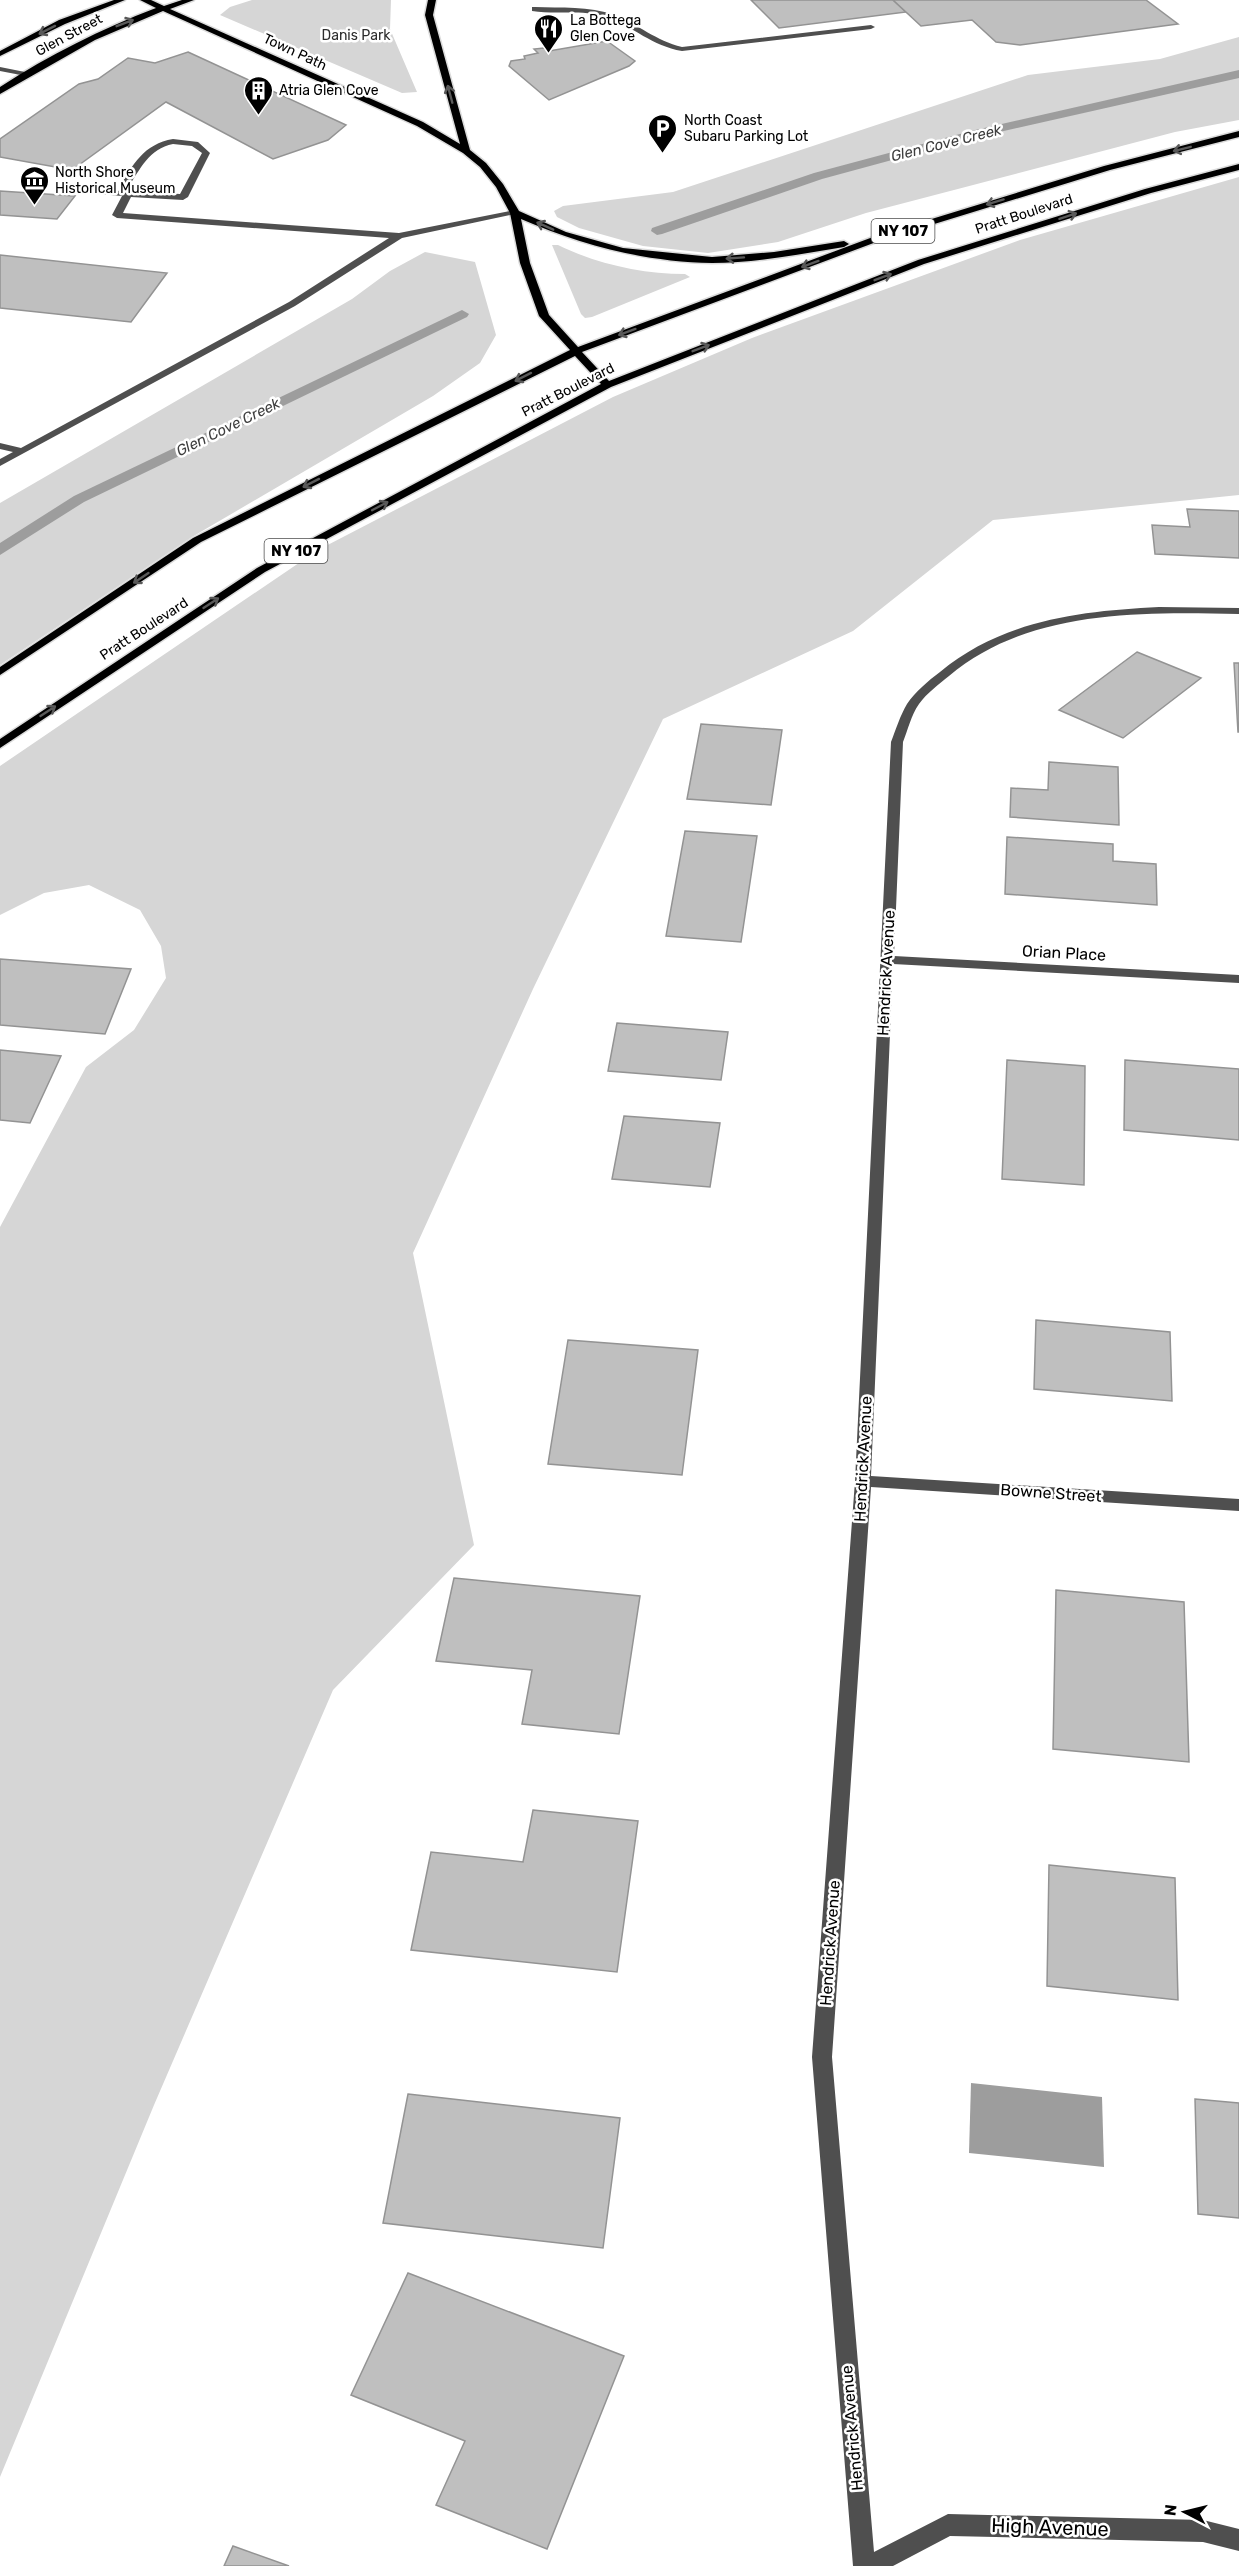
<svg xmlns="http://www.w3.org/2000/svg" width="1239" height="2566" font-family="Rubik,sans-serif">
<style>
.green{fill:#d6d6d6}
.water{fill:#9d9d9d}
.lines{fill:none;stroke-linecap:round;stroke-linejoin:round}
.stream{fill:#9d9d9d;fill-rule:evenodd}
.building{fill:#bfbfbf;stroke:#939393;stroke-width:1.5}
.major-casing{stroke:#dbdbdb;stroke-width:3}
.minor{fill:#4f4f4f;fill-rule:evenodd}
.major{fill:#000;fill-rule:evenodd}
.oneway{stroke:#595959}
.labels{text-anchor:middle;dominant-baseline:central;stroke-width:5;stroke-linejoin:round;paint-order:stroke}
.far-poi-label{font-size:14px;fill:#000;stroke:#fff;text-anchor:start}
.far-street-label{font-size:14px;fill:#000;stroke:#fff}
.far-park-label{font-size:14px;fill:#2d2d2d;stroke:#fff}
.far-water-label{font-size:15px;font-style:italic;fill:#3e3e3e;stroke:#fff}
.shield{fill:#fff;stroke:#4c4c4c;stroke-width:1.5}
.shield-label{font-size:15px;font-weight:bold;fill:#000}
.street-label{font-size:16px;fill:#000;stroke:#fff}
.near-street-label{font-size:20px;fill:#000;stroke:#fff}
</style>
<rect width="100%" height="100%" fill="#fff"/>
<g class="green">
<path d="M 252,0 L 391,0 L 390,29 L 417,92 L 402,93 L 220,15 L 230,7 Z"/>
<path d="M 1239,37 L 1239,120 L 1175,132 L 866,213 L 778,242 L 708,253 L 643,246 L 579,228 L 557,217 L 554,211 L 563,206 L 673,192 L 1028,75 L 1160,59 Z"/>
<path d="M 1239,177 L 1239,495 L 993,520 L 853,631 L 663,719 L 533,989 L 413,1253 L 474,1545 L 333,1690 L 154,2105 L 0,2477 L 0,1227 L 86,1067 L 134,1030 L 166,978 L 161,946 L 140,910 L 89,885 L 44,893 L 0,915 L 0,766 L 318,550 L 613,397 L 752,338 L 1020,240 Z"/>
<path d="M 552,245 L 558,245 C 597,264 642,274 685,274 L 690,277 L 592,317 L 585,318 L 581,314 Z"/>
<path d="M 425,252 L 475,262 L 496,335 L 480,363 L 433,396 L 192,537 L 0,665 L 0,503 L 352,299 L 390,271 Z"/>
</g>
<path class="water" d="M 971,2083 L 1102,2097 L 1104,2167 L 969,2153 Z"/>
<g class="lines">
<g class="stream">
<path d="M 1239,70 L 1239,78 L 973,138 L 822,179 L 662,234 L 657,235 L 651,231 L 652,228 L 814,173 L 971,131 Z"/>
<path d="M 462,310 L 469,314 L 467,317 L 84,502 L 0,555 L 0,543 L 74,496 Z"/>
</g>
</g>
<g class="building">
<path d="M 751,0 L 893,0 L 906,12 L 779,28 Z"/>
<path d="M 893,0 L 1146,0 L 1178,24 L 1020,45 L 996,42 L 972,20 L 921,26 Z"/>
<path d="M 607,41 L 635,61 L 629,66 L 549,100 L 509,66 L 511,61 L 525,59 L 524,56 L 538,53 L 534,49 L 544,48 L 549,51 Z"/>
<path d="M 188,52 L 346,125 L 328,140 L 273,159 L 166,102 L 72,170 L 0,157 L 0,139 L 79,84 L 98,79 L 128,58 L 155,63 Z"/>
<path d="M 0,191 L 75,196 L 57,219 L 0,215 Z"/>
<path d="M 0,255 L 167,273 L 131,322 L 0,308 Z"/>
<path d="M 1187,509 L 1239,511 L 1239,558 L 1155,554 L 1152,525 L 1190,527 Z"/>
<path d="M 1137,652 L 1201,678 L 1123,738 L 1059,710 Z"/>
<path d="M 1234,663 L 1239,663 L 1239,732 L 1238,732 Z"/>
<path d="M 701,724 L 782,730 L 771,805 L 687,799 Z"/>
<path d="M 1049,762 L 1118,767 L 1119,825 L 1010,817 L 1011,788 L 1048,790 Z"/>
<path d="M 685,831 L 757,836 L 741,942 L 666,936 Z"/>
<path d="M 1007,837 L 1113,844 L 1113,861 L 1156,864 L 1157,905 L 1005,894 Z"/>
<path d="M 0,959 L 131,969 L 105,1034 L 0,1025 Z"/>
<path d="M 617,1023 L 728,1032 L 721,1080 L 608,1071 Z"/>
<path d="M 0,1050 L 61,1056 L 30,1123 L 0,1120 Z"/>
<path d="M 1007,1060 L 1085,1066 L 1084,1185 L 1002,1179 Z"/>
<path d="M 1125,1060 L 1239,1069 L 1239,1140 L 1124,1130 Z"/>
<path d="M 624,1116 L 720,1123 L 710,1187 L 612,1179 Z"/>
<path d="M 1036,1320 L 1170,1332 L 1172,1401 L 1034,1389 Z"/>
<path d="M 568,1340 L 698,1350 L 682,1475 L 548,1464 Z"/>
<path d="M 454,1578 L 640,1596 L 619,1734 L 522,1724 L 532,1670 L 436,1661 Z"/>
<path d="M 1056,1590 L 1184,1602 L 1189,1762 L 1053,1749 Z"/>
<path d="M 533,1810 L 638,1821 L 617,1972 L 411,1950 L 431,1852 L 523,1862 Z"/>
<path d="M 1049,1865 L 1175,1878 L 1178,2000 L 1047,1986 Z"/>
<path d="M 408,2094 L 620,2118 L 603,2248 L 383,2223 Z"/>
<path d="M 1195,2099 L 1239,2103 L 1239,2218 L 1198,2214 Z"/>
<path d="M 408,2273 L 624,2356 L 547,2549 L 436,2505 L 465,2441 L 351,2395 Z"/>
<path d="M 233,2546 L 289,2566 L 224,2566 Z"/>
</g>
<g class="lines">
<defs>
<g id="major">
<path d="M 114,0 L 125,0 L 65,24 L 0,56 L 0,51 L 59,20 Z"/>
<path d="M 140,0 L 151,0 L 164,6 L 182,0 L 194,0 L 170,9 L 423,122 L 460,144 L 425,15 L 428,0 L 436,0 L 433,15 L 470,150 L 486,163 L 503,184 L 519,211 L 566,232 L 623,248 L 712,257 L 774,252 L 844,241 L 849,244 L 844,247 C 801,254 756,263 712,263 C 645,262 581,245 521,219 L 530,263 L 549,315 L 578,347 L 873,237 L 1104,166 L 1239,131 L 1239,137 L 1110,170 L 879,241 L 582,352 L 609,381 L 918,260 L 1145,189 L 1239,164 L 1239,170 L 1151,193 L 924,264 L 611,387 L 265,572 L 0,748 L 0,739 L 257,568 L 601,384 L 575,356 L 201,542 L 0,675 L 0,667 L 193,538 L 570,350 L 539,316 L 520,263 L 510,213 L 496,187 L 480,167 L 463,153 L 417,126 L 163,11 L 95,40 L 0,94 L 0,87 C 49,55 101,29 156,8 Z"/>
</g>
</defs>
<use href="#major" class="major-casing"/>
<g class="minor">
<path d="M 535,7 C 561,8 589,6 614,15 C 638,24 656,41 682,47 L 871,25 L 875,27 L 871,29 L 682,51 C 652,46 634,27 606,17 C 582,9 556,15 532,11 L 532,7 Z"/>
<path d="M 0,67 L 30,73 L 26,76 L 0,71 Z"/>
<path d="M 173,139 L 198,142 L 210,153 L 188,197 L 183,200 L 131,197 L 123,213 L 399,233 L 515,210 L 520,213 L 402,238 L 295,306 L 0,466 L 0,459 L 13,452 L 0,449 L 0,443 L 21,448 L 289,302 L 389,238 L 117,218 L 112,215 L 122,196 L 62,191 L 58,188 L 62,185 L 120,191 L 119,188 C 133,164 144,144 173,139 ZM 173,144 L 192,146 L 202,153 L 180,194 L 131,191 L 128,188 C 140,169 149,149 173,144 Z"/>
<path d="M 1159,607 L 1239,608 L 1239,614 C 1141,612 1029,609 949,676 C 939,684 927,693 919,704 C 911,715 908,730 903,742 L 894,956 L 1239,975 L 1239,983 L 893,964 L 871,1476 L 1239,1499 L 1239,1511 L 871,1487 L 832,2057 L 874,2552 L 948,2514 L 1203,2520 L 1239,2529 L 1239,2551 L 1203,2542 L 950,2536 L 893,2566 L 853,2566 L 812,2057 L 855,1481 L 891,742 C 896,729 900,716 907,704 C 915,692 928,681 940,672 C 1002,620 1081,611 1159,607 Z"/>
</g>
<use href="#major" class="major"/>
</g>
<defs><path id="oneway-shaft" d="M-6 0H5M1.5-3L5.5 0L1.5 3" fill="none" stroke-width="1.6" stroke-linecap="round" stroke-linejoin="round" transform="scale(1.5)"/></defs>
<g class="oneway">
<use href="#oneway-shaft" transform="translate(125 23) rotate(-21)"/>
<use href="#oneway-shaft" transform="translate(47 30) rotate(153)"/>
<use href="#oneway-shaft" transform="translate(450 94) rotate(-105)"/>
<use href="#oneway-shaft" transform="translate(1182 149) rotate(166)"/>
<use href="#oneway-shaft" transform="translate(995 202) rotate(163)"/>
<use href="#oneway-shaft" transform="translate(1068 216) rotate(-18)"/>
<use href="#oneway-shaft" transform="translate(545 226) rotate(-156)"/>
<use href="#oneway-shaft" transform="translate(735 258) rotate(176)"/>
<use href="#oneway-shaft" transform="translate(810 264) rotate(160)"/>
<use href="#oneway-shaft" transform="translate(883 277) rotate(-21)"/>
<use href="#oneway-shaft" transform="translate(627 332) rotate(160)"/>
<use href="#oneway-shaft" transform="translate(701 348) rotate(-21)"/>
<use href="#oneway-shaft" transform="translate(523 377) rotate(153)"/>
<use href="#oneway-shaft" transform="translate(311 483) rotate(153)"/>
<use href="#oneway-shaft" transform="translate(380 506) rotate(-28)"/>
<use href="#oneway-shaft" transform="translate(141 578) rotate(146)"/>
<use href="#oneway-shaft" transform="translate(211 603) rotate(-33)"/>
<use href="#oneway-shaft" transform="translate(48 711) rotate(-33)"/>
</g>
<defs>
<symbol id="restaurant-pin" viewBox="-11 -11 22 30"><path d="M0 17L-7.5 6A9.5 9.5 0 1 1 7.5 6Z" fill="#000" stroke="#fff"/><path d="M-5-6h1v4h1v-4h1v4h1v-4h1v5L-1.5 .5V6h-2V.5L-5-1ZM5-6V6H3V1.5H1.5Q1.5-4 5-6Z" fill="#fff"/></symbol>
<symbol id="building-pin" viewBox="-11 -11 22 30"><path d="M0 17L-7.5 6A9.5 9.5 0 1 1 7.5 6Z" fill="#000" stroke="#fff"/><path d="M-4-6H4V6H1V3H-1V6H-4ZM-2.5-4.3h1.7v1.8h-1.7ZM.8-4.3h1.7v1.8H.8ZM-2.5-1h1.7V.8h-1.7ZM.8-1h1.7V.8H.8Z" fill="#fff"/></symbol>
<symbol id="parking-pin" viewBox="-11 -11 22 30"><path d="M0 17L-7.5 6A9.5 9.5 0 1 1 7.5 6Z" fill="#000" stroke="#fff"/><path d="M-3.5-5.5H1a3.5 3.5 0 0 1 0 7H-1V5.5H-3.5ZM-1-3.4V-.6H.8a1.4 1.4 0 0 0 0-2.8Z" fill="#fff"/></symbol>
<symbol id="museum-pin" viewBox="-11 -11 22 30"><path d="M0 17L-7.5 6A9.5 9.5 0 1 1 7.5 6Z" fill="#000" stroke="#fff"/><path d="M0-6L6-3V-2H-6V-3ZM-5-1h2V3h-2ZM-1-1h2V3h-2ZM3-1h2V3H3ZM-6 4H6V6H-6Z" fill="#fff"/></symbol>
</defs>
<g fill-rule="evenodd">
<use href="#restaurant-pin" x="532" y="12" width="33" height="45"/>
<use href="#building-pin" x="242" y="74" width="33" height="45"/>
<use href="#parking-pin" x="646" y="112" width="33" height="45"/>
<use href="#museum-pin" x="18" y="164" width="33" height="45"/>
</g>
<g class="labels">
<g class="far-poi-label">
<text x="570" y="20">La Bottega<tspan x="570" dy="16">Glen Cove</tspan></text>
<text x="279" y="90">Atria Glen Cove</text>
<text x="684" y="120">North Coast<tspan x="684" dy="16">Subaru Parking Lot</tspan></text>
<text x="55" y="172">North Shore<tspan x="55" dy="16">Historical Museum</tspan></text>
</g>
<g class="far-street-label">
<text transform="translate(69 35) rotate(-28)">Glen Street</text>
<text transform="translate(295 52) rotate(25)">Town Path</text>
<text transform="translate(1024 214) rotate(-18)">Pratt Boulevard</text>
<text transform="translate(568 390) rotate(-27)">Pratt Boulevard</text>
<text transform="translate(144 629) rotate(-33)">Pratt Boulevard</text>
</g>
<g class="far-park-label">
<text x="356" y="35">Danis Park</text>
</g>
<g class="far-water-label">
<text transform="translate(946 143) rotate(-14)">Glen Cove Creek</text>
<text transform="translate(228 427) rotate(-26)">Glen Cove Creek</text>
</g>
<g class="shield">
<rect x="871.5" y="219" width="63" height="24" rx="4.5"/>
<rect x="264.5" y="539" width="63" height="24" rx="4.5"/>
</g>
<g class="shield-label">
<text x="903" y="231">NY 107</text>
<text x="296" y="551">NY 107</text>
</g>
<g class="street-label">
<text transform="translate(1064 953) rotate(3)">Orian Place</text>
<text transform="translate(886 973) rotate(-87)">Hendrick Avenue</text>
<text transform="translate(863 1459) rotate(-87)">Hendrick Avenue</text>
<text transform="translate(1051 1493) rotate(4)">Bowne Street</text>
<text transform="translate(830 1943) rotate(-86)">Hendrick Avenue</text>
<text transform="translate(852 2428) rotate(-95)">Hendrick Avenue</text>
</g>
<g class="near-street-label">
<text transform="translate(1050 2527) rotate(2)">High Avenue</text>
</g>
</g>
<g transform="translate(1185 2512) rotate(277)" stroke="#ffffff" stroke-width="4.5" paint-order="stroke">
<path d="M0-4.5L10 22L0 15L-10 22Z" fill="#000000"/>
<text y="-9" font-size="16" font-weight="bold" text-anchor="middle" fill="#000000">N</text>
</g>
</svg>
